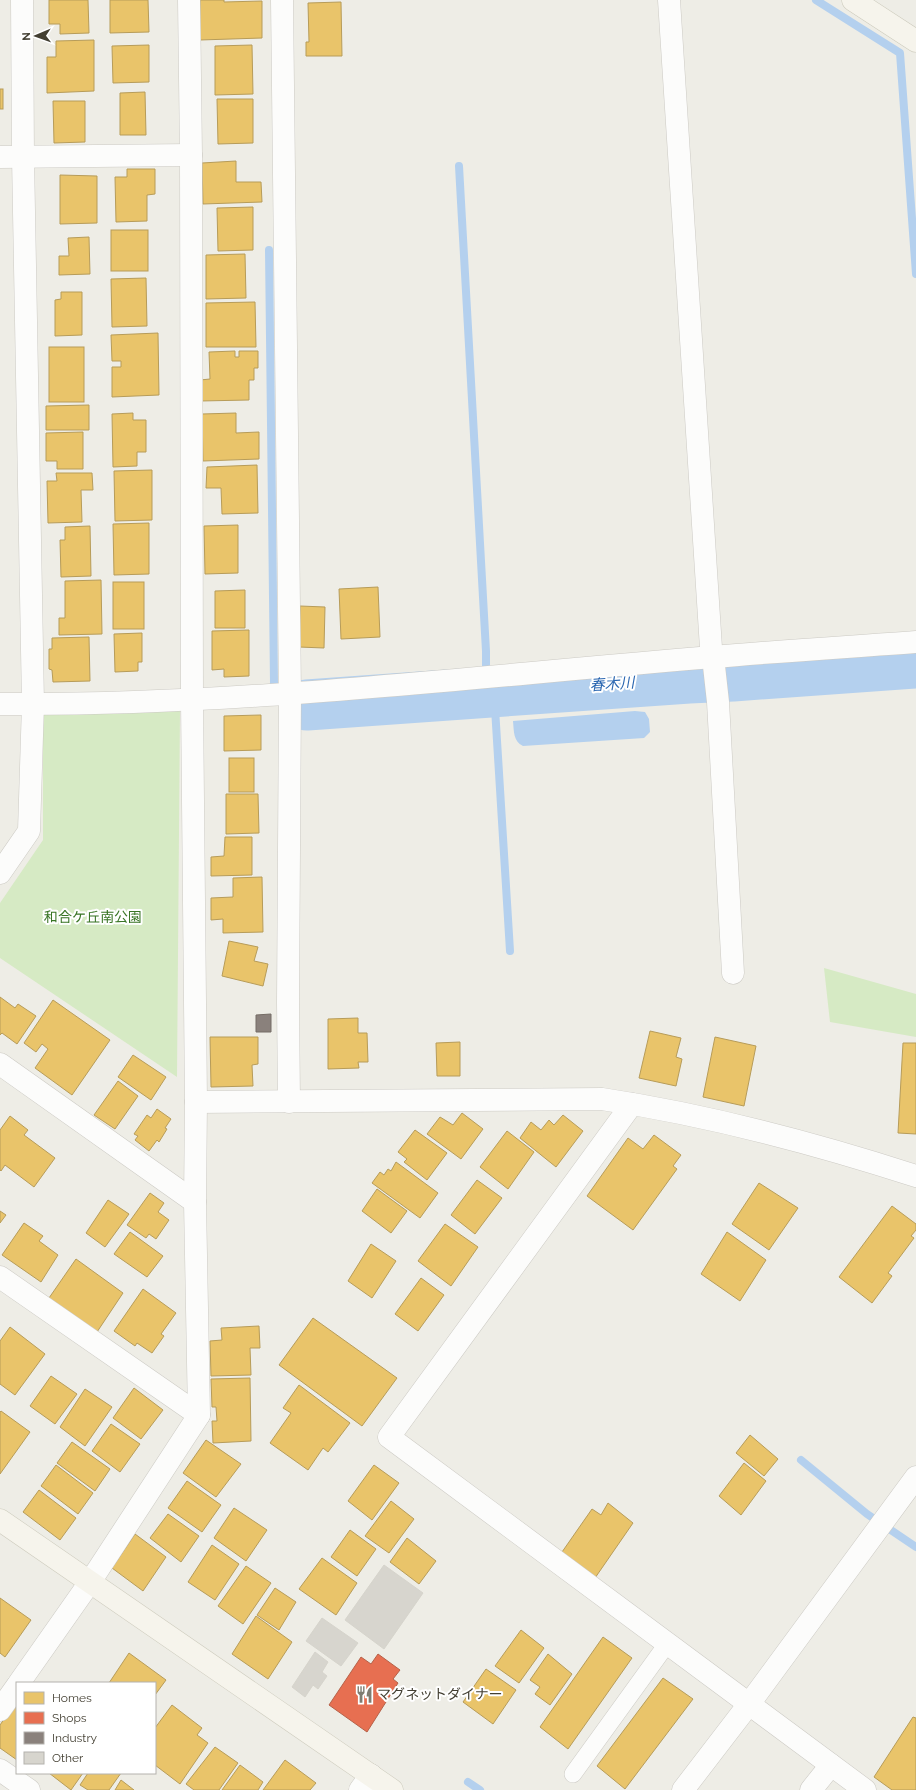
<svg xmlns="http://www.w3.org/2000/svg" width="916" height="1790" font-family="Raleway,'Noto Sans JP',sans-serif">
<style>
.green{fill:#d6eac4}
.water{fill:#b4d0ee}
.homes{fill:#e9c46a;stroke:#b79c59}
.shops{fill:#e76f51;stroke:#b66148}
.industry{fill:#8a817c;stroke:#756d66}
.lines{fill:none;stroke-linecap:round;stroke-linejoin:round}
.stream{stroke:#b4d0ee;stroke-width:8}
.river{stroke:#b4d0ee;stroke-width:51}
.building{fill:#d7d5ce;stroke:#d6d4cc}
.lane-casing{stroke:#cccac4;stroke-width:18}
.street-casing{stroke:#cccac4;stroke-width:23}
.secondary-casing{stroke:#cdcbbd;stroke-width:23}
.lane{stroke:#fcfcfb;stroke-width:17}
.street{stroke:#fcfcfb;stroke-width:22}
.secondary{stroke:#f6f4ec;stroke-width:22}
.labels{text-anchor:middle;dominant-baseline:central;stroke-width:4;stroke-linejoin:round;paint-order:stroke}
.park-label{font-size:14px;fill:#397525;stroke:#fff}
.poi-label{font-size:14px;fill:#433f32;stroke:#fff;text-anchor:start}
.water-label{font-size:15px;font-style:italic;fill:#2a66b0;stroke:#fff}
</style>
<rect width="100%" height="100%" fill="#eeede6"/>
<g class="green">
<path d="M 180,710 L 177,1077 L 0,958 L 0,903 L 43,840 L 43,714 Z"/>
<path d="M 824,968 L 916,994 L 916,1037 L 830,1022 Z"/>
</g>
<path class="water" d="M 635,711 L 645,712 L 649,719 L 650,732 L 644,738 L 523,746 C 513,741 514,731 513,721 Z"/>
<g class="homes">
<path d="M 49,0 L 88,0 L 89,33 L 60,34 L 60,24 L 49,24 Z"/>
<path d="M 110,0 L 148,0 L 149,32 L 110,33 Z"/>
<path d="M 200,0 L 224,0 L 224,2 L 262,1 L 262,38 L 200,40 Z"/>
<path d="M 341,2 L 342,56 L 306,56 L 306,42 L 309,42 L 308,3 Z"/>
<path d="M 94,40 L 94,91 L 47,93 L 47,57 L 56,57 L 56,41 Z"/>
<path d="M 149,45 L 149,82 L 113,83 L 112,46 Z"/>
<path d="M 252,45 L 253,94 L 215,95 L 215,46 Z"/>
<rect x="0" y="89" width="3" height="20"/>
<path d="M 145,92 L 146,135 L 120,135 L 120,93 Z"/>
<path d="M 217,99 L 253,99 L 253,143 L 218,144 Z"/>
<path d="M 53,101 L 85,101 L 85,142 L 54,143 Z"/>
<path d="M 236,161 L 236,182 L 261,182 L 262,202 L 203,204 L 202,163 Z"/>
<path d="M 127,169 L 155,169 L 155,194 L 147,195 L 147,221 L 116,222 L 115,177 L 127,177 Z"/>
<path d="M 60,175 L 97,176 L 97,223 L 60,224 Z"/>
<path d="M 253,207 L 253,250 L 218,251 L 217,208 Z"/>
<rect x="111" y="230" width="37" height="41"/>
<path d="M 89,237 L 90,274 L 59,275 L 59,256 L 69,256 L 68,238 Z"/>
<path d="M 245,254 L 246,298 L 206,299 L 206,255 Z"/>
<path d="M 146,278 L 147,326 L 112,327 L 111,279 Z"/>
<path d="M 61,292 L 82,292 L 82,335 L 55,336 L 55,300 L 61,299 Z"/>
<path d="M 255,302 L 256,347 L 206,347 L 206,303 Z"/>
<path d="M 158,333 L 159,395 L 112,397 L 112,367 L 121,367 L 121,361 L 112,361 L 111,335 Z"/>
<rect x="49" y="347" width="35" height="55"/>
<path d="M 235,351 L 235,357 L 239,357 L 239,351 L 258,351 L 258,368 L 254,368 L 254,380 L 249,380 L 249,400 L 200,401 L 200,380 L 210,379 L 209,352 Z"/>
<path d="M 89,405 L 89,430 L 46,430 L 46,406 Z"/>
<path d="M 133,413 L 133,420 L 146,420 L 146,452 L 137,452 L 137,466 L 113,467 L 112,414 Z"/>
<path d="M 236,413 L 236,433 L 259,432 L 259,459 L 203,461 L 202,414 Z"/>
<path d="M 83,432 L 83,469 L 57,469 L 57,461 L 46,461 L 46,433 Z"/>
<path d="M 257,465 L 258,513 L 222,514 L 221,488 L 206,488 L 207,467 Z"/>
<path d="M 152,470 L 152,520 L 115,521 L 114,471 Z"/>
<path d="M 56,473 L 92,473 L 93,490 L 81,490 L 82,522 L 48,523 L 47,481 L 57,481 Z"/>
<path d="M 149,523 L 149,574 L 114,575 L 113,524 Z"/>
<path d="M 238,525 L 238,573 L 205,574 L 204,526 Z"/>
<path d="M 90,526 L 91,576 L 61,577 L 60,540 L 65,540 L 65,527 Z"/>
<path d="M 101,580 L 102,634 L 59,635 L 59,618 L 65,618 L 65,581 Z"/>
<rect x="113" y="582" width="31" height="47"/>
<path d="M 378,587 L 380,637 L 341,639 L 339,589 Z"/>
<path d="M 245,590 L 245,628 L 215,628 L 215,591 Z"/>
<path d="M 300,606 L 325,607 L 324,648 L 299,647 Z"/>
<path d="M 249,630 L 249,676 L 224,677 L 224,669 L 212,670 L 212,631 Z"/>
<path d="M 142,633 L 142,662 L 138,662 L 138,671 L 115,672 L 114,634 Z"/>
<path d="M 89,637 L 90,681 L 53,682 L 52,670 L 49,669 L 49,649 L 52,649 L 52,638 Z"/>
<path d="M 261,715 L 261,750 L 224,751 L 224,716 Z"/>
<rect x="229" y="758" width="25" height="34"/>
<path d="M 226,794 L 258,794 L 259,833 L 226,834 Z"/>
<path d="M 225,837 L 252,837 L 252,875 L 211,876 L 211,857 L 224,856 Z"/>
<path d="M 262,877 L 263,932 L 223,933 L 223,919 L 211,920 L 211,898 L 233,897 L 233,878 Z"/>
<path d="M 229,941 L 258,947 L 254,961 L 268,964 L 263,986 L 222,976 Z"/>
<path d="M 0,997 L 15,1008 L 18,1004 L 36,1016 L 17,1044 L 2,1033 L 0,1035 Z"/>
<path d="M 53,1000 L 110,1040 L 72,1095 L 35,1068 L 48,1049 L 42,1044 L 36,1052 L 24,1043 Z"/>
<path d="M 358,1018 L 358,1033 L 367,1033 L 368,1062 L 358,1062 L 359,1068 L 328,1069 L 328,1019 Z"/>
<path d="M 650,1031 L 681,1038 L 676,1057 L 682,1059 L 676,1086 L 639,1078 Z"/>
<path d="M 210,1037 L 258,1037 L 258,1064 L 252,1065 L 253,1086 L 211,1087 Z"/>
<path d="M 715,1037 L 756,1046 L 744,1106 L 703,1097 Z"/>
<path d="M 460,1042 L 460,1076 L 437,1076 L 436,1043 Z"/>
<path d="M 903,1043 L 916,1043 L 916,1134 L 898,1133 Z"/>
<path d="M 133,1055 L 166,1077 L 151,1100 L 118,1077 Z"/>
<path d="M 118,1081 L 138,1096 L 115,1129 L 94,1115 Z"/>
<path d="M 157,1109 L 171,1119 L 165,1128 L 167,1129 L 159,1142 L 157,1140 L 149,1151 L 135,1140 L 138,1136 L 134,1134 L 147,1115 L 151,1118 Z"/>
<path d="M 462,1113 L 483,1129 L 461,1159 L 427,1134 L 440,1117 L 453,1125 Z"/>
<path d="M 563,1115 L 583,1131 L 556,1167 L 520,1138 L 531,1122 L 541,1130 L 549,1120 L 554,1125 Z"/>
<path d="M 10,1116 L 28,1130 L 24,1135 L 55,1158 L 34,1187 L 5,1165 L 1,1171 L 0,1170 L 0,1130 Z"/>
<path d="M 415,1130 L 447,1153 L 427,1180 L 404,1162 L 407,1159 L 398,1152 Z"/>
<path d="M 507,1131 L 534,1152 L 508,1189 L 480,1167 Z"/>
<path d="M 654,1135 L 681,1155 L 673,1166 L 677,1169 L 633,1230 L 587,1196 L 628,1138 L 643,1149 Z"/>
<path d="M 396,1162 L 438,1193 L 420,1218 L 372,1183 L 380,1172 L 384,1175 L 388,1169 L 391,1171 Z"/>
<path d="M 477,1180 L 502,1198 L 475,1234 L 451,1215 Z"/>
<path d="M 759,1183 L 798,1208 L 769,1250 L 732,1224 Z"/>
<path d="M 377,1189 L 407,1211 L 391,1233 L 362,1211 Z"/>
<path d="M 150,1193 L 164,1203 L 158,1212 L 169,1220 L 156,1239 L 149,1234 L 146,1238 L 127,1225 Z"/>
<path d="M 108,1200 L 129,1214 L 105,1247 L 86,1233 Z"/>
<path d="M 892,1206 L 916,1224 L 916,1230 L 911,1236 L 914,1238 L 888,1273 L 892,1276 L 872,1303 L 839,1277 Z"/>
<path d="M 0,1211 L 6,1215 L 0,1223 Z"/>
<path d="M 24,1223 L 43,1236 L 39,1241 L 58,1255 L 41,1282 L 2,1255 Z"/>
<path d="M 445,1224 L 478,1247 L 451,1286 L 418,1261 Z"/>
<path d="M 130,1232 L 163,1256 L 147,1277 L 114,1254 Z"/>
<path d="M 727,1232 L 766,1260 L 740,1301 L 701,1274 Z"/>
<path d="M 371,1244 L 396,1261 L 372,1298 L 348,1281 Z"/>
<path d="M 76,1259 L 123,1293 L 97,1332 L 49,1298 Z"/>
<path d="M 421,1278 L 444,1295 L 418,1331 L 395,1314 Z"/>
<path d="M 143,1289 L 176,1313 L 161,1334 L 164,1336 L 152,1353 L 137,1343 L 135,1346 L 114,1331 Z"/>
<path d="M 313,1318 L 397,1378 L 362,1426 L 279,1365 Z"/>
<path d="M 259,1326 L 260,1348 L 250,1348 L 251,1375 L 211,1376 L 210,1341 L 222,1340 L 221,1328 Z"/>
<path d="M 10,1327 L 45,1354 L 15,1395 L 0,1384 L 0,1341 Z"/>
<path d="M 51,1376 L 77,1394 L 55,1424 L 30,1406 Z"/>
<path d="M 250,1378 L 251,1441 L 213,1443 L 212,1421 L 217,1421 L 216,1407 L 212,1407 L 211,1379 Z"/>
<path d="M 299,1385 L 350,1423 L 328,1452 L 323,1448 L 308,1470 L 270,1443 L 291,1413 L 283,1408 Z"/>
<path d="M 134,1388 L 163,1410 L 141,1439 L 113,1418 Z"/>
<path d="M 85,1389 L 112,1407 L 85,1446 L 60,1427 Z"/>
<path d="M 1,1411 L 30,1432 L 0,1474 L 0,1412 Z"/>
<path d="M 111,1424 L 140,1444 L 120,1472 L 92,1451 Z"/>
<path d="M 750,1435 L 778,1459 L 764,1476 L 736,1453 Z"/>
<path d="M 206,1440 L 241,1464 L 216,1497 L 183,1473 Z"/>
<path d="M 72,1442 L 110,1469 L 95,1491 L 57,1463 Z"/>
<path d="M 744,1463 L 766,1481 L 741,1515 L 719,1496 Z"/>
<path d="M 56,1465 L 93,1493 L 78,1514 L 41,1486 Z"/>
<path d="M 374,1465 L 399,1483 L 372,1520 L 348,1501 Z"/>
<path d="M 187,1481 L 221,1505 L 202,1532 L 168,1508 Z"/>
<path d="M 39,1490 L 76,1518 L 60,1540 L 23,1512 Z"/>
<path d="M 391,1501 L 414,1519 L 389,1553 L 365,1536 Z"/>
<path d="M 608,1503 L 633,1523 L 595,1578 L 562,1552 L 592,1509 L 601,1515 Z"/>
<path d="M 234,1508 L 267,1530 L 246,1561 L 214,1538 Z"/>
<path d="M 168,1514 L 199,1536 L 181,1562 L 150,1538 Z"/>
<path d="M 350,1530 L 376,1549 L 357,1576 L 331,1557 Z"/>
<path d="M 135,1534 L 166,1557 L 143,1591 L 112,1568 Z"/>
<path d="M 407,1538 L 436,1561 L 419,1584 L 390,1562 Z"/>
<path d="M 212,1545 L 239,1564 L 215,1600 L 188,1582 Z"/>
<path d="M 322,1558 L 357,1583 L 336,1615 L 299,1589 Z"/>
<path d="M 246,1566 L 271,1583 L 243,1624 L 218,1606 Z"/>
<path d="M 275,1588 L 296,1602 L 279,1630 L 257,1615 Z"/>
<path d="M 0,1598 L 31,1620 L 5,1657 L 0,1653 Z"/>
<path d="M 256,1616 L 292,1642 L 268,1679 L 232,1654 Z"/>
<path d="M 521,1630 L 544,1648 L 519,1683 L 495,1666 Z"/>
<path d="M 603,1637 L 632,1658 L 568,1749 L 540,1727 Z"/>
<path d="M 129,1653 L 166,1680 L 155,1695 L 155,1683 L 109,1683 Z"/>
<path d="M 548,1654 L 572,1674 L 550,1705 L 535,1694 L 540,1687 L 530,1680 Z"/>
<path d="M 486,1669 L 516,1690 L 493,1724 L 463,1702 Z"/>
<path d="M 663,1678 L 693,1699 L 625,1789 L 597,1766 Z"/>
<path d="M 14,1705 L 17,1707 L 17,1760 L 0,1748 L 0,1725 Z"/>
<path d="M 172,1705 L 202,1728 L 197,1735 L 208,1743 L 180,1784 L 155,1765 L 155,1728 Z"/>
<path d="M 913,1717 L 916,1718 L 916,1790 L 892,1790 L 874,1777 Z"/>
<path d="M 215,1747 L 238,1763 L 219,1790 L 194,1790 L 186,1784 Z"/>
<path d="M 285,1760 L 316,1783 L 310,1790 L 263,1790 Z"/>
<path d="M 240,1765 L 263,1782 L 258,1790 L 222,1790 Z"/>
<path d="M 49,1773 L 83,1773 L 71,1790 Z"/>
<path d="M 88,1773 L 121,1773 L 109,1790 L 88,1790 L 80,1785 Z"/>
<path d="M 121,1780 L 134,1790 L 115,1790 Z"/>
</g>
<path class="shops" d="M 378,1654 L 400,1670 L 393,1679 L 398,1683 L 367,1732 L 329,1705 L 361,1657 L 371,1664 Z"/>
<path class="industry" d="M 271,1014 L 271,1032 L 256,1032 L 256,1015 Z"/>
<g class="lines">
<g class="stream">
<path d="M 816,0 L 900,53 L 916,274"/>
<path d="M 459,166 L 486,651 L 486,692"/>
<path d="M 269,250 L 274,683"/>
<path d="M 494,692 L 510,951"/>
<path d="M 801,1460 L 867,1514 L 916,1547"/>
<path d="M 468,1782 L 480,1790"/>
</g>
<path class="river" d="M 307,705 L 689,678 L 733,676 L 916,663"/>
</g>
<g class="building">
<path d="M 384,1565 L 423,1593 L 384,1649 L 345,1620 Z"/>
<path d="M 322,1618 L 358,1643 L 341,1666 L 306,1641 Z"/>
<path d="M 315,1652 L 328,1662 L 322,1672 L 327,1676 L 318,1689 L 313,1685 L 305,1697 L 292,1687 Z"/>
</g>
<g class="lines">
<defs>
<path id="lane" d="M 573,1774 L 667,1644"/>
<g id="street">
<path d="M 282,0 L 290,695 L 288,1002 L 289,1102"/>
<path d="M 669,0 L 711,648 L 713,657 L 718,702 L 733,973"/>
<path d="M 0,157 L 191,155"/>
<path d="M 0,704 C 239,706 476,676 713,657 C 781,651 848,647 916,642"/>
<path d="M 0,873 L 29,831 L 33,704 L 23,157 L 22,0"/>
<path d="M 0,1064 L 195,1202"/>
<path d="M 196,1102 L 602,1099 C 708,1115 814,1143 916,1176"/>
<path d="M 632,1104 L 389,1437 L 865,1790"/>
<path d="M 0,1277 L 199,1415"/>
<path d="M 19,1683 L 90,1582 L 199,1415 L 195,1202 L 196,1102 L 192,701 L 191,155 L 189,0"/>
<path d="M 0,1710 L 17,1686"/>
<path d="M 0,1770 L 29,1790"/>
<path d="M 360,1790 L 371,1775"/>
<path d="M 683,1790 L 749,1704 L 916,1477"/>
<path d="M 811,1790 L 831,1765"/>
</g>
<g id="secondary">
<path d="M 853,0 L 916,41"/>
<path d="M 0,1520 L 392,1790"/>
</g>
</defs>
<use href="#lane" class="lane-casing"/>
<use href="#street" class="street-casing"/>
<use href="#secondary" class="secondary-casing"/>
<use href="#lane" class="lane"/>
<use href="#street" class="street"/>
<use href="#secondary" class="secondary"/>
</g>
<defs>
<symbol id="restaurant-bare" viewBox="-9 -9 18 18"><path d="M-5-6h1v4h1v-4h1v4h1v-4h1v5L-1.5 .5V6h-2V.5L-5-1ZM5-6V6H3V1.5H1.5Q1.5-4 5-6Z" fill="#7f7c71" stroke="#fff" stroke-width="2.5" paint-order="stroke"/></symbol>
</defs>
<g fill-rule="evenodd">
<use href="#restaurant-bare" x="352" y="1682" width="25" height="25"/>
</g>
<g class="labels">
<g class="park-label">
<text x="93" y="917">和合ケ丘南公園</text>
</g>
<g class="poi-label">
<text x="377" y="1694">マグネットダイナー</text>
</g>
<g class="water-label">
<text transform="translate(612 684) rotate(-4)">春木川</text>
</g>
</g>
<rect x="16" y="1682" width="140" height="92" fill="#ffffff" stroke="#b4b2ad"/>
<rect x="24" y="1692" width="20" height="12" fill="#e9c46a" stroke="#b4b2ad"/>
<text x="52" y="1702" font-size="12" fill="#433f32">Homes</text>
<rect x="24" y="1712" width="20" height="12" fill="#e76f51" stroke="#b4b2ad"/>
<text x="52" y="1722" font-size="12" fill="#433f32">Shops</text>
<rect x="24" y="1732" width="20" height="12" fill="#8a817c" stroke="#b4b2ad"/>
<text x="52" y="1742" font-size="12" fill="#433f32">Industry</text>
<rect x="24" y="1752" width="20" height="12" fill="#d7d5ce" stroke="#b4b2ad"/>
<text x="52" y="1762" font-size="12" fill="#433f32">Other</text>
<g transform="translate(36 36) rotate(268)" stroke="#ffffff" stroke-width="3" paint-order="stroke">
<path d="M0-3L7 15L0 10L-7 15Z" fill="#433f32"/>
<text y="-6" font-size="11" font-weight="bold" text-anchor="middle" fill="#433f32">N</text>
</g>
</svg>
